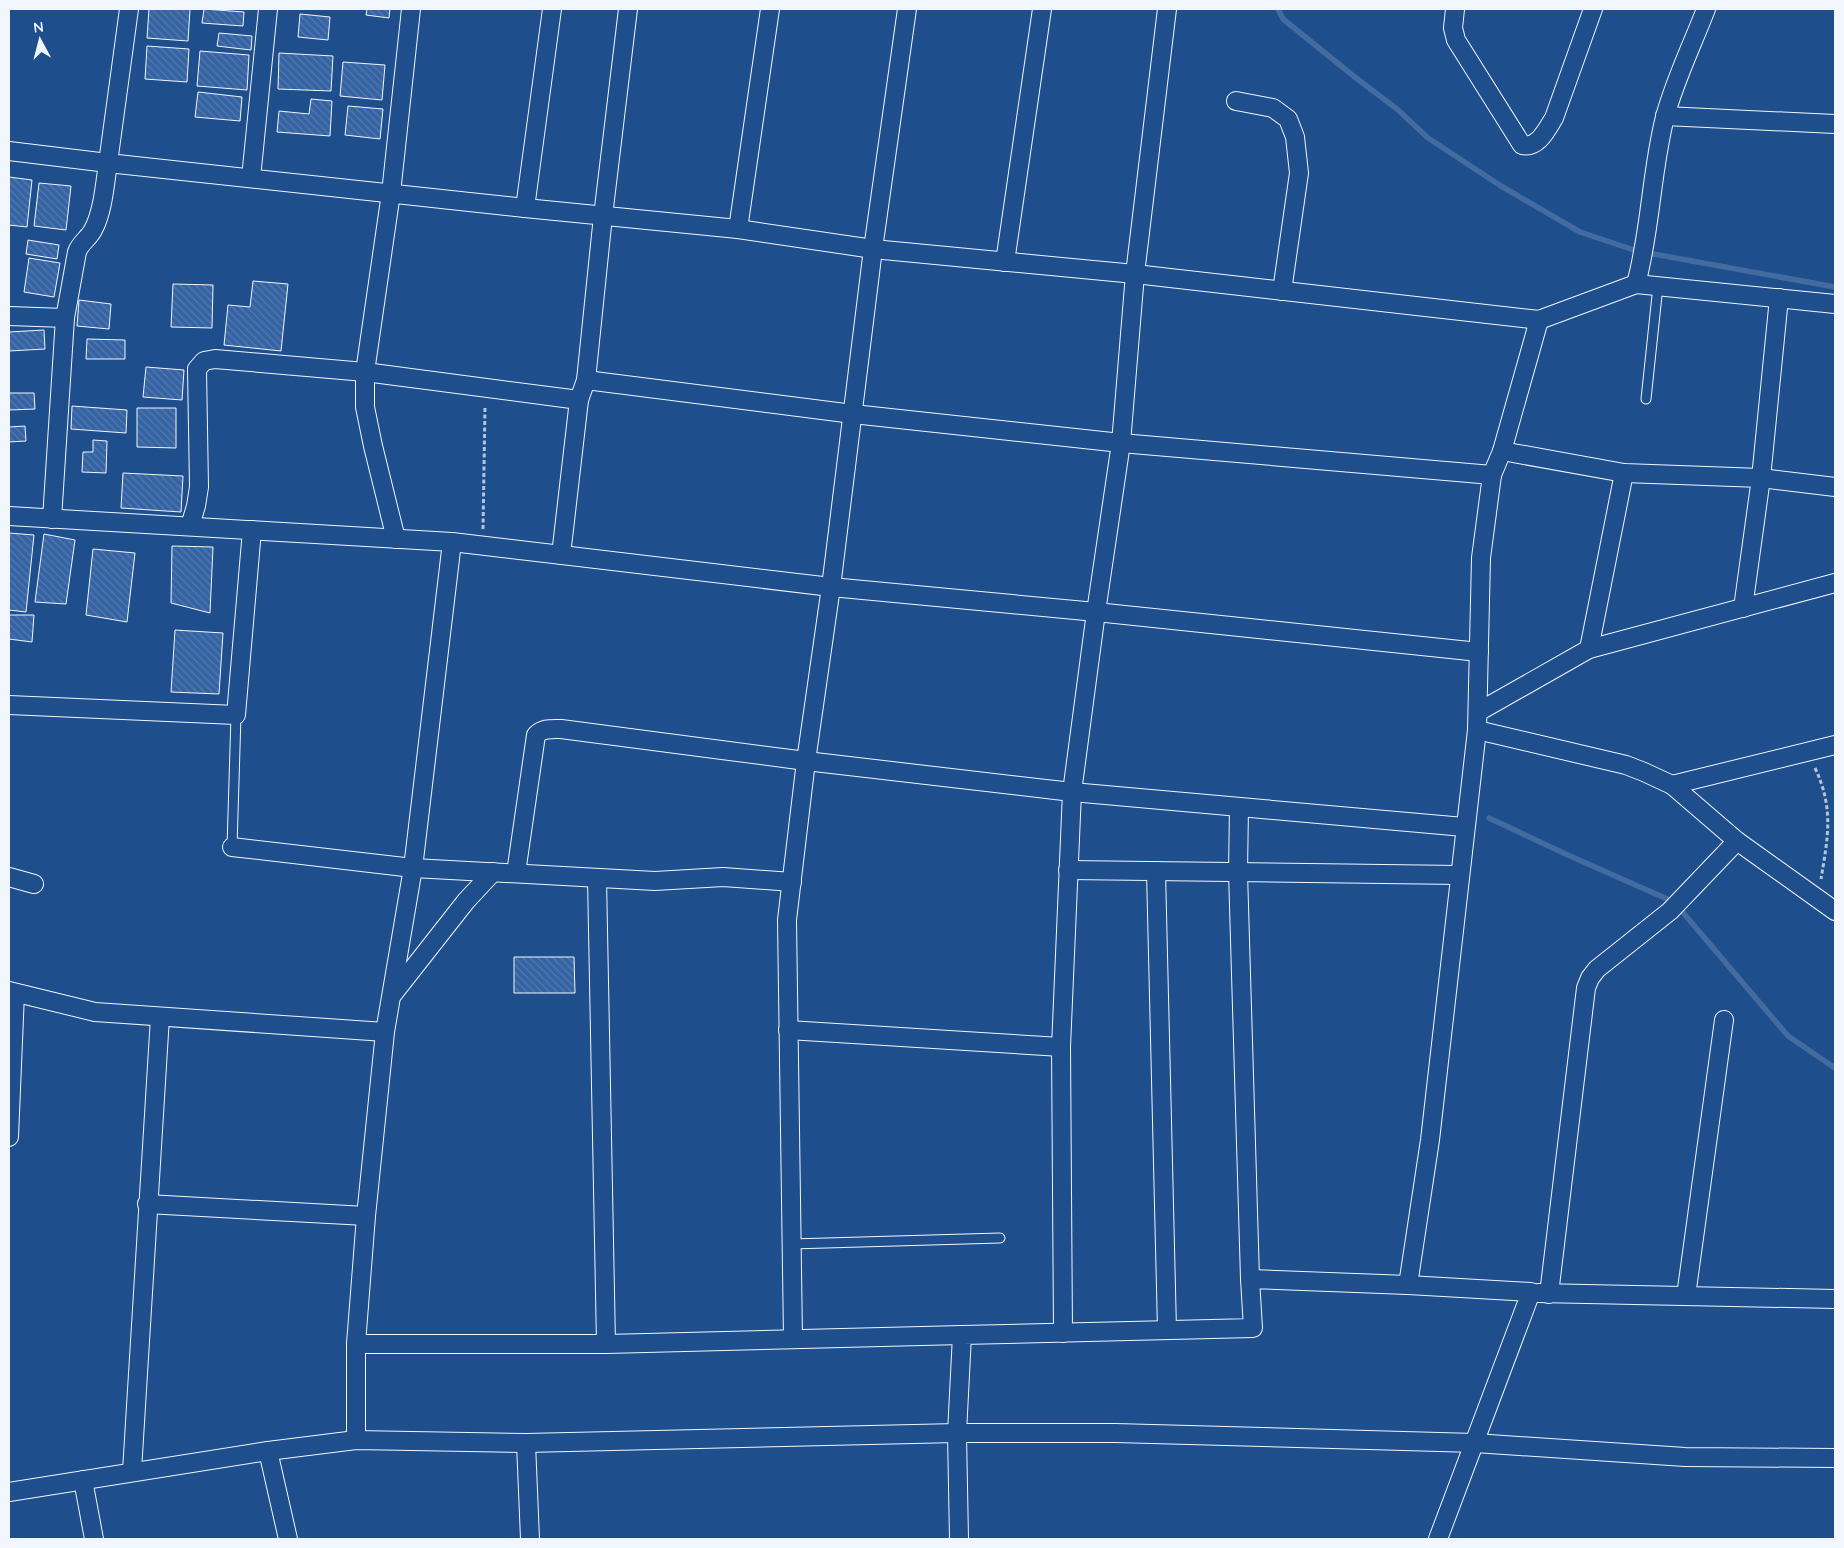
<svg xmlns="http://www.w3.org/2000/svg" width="1844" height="1548" font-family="Quicksand,sans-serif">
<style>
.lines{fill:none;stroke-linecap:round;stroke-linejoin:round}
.stream{stroke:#446ba0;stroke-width:5.5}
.building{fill:url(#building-back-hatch);stroke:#f2f6ff}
.lane-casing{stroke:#f2f6ff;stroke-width:11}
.street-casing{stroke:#f2f6ff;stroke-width:20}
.path{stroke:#b3c4dc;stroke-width:3;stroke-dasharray:4 2.5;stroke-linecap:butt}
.lane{stroke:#1f4e8c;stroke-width:9}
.street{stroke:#1f4e8c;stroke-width:18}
</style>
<defs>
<pattern id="building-back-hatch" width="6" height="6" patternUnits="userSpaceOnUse" patternTransform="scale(1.25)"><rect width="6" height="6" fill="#3563a3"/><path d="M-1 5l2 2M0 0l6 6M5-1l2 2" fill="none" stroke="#537ab1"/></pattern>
</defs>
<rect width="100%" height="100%" fill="#1f4e8c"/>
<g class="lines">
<g class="stream">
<path d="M 1278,9 L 1283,19 L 1356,78 L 1397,109 L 1428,138 L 1501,186 L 1580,232 L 1637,251 L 1835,287"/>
<path d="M 1489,818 L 1570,856 L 1674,902 L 1788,1036 L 1835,1068"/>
</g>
</g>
<g class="building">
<path d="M 149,9 L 190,9 L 188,41 L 147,38 Z"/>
<path d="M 204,9 L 244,12 L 243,26 L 202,23 Z"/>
<path d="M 367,9 L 390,9 L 389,18 L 366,15 Z"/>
<path d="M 300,14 L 330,17 L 328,40 L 298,37 Z"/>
<path d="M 219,33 L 252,36 L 251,50 L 217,46 Z"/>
<path d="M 147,46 L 189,49 L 187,82 L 145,79 Z"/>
<path d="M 200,51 L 249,55 L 247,90 L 197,86 Z"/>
<path d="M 279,53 L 333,56 L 331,91 L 278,89 Z"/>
<path d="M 343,62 L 385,65 L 382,100 L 340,96 Z"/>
<path d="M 198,92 L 242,97 L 240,121 L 195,117 Z"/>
<path d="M 311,99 L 332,101 L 330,136 L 277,132 L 279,111 L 309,114 Z"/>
<path d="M 348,106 L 383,109 L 380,139 L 345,135 Z"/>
<path d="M 9,177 L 32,180 L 27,227 L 9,225 Z"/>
<path d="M 39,183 L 71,186 L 66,230 L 34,226 Z"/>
<path d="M 28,240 L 59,245 L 57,259 L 26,254 Z"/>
<path d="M 29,258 L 60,263 L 54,297 L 24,292 Z"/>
<path d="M 253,281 L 288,284 L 281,351 L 224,345 L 228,305 L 250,307 Z"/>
<path d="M 173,284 L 213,285 L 212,328 L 171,327 Z"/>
<path d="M 79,300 L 111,304 L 109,329 L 77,326 Z"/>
<path d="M 44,330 L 45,349 L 9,351 L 9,332 Z"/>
<path d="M 87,339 L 125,340 L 125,359 L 86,359 Z"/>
<path d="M 146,367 L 184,370 L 182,400 L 143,397 Z"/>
<path d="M 9,393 L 34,393 L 35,409 L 9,410 Z"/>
<path d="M 72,406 L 127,410 L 126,433 L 71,429 Z"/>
<path d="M 137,408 L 176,408 L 176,448 L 137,447 Z"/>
<path d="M 25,426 L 26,441 L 9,442 L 9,427 Z"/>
<path d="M 93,440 L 107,441 L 106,473 L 82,472 L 83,452 L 93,452 Z"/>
<path d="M 123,473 L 183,476 L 181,512 L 121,508 Z"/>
<path d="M 9,533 L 34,535 L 26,612 L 9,610 Z"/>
<path d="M 44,534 L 75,540 L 66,604 L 35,602 Z"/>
<path d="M 172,546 L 213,547 L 210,613 L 171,603 Z"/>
<path d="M 93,549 L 135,553 L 127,622 L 86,615 Z"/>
<path d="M 9,615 L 34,615 L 32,642 L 9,639 Z"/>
<path d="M 175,630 L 223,633 L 219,694 L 171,692 Z"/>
<path d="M 514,957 L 574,957 L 575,993 L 514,993 Z"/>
</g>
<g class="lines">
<defs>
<g id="lane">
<path d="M 1646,399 L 1658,286"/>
<path d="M 232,847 L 236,715"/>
<path d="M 791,1244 L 1000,1238"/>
</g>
<g id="street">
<path d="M 129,9 L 108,163 L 525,208 L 738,229 L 873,249 L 1135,274 L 1539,320 L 1636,284 C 1651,229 1651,172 1665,117 C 1674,82 1693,43 1706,9"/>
<path d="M 1455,9 L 1453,28 L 1456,40 L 1522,145 C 1538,149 1547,129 1554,118 L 1593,9"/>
<path d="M 1236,101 L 1273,108 L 1288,119 L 1295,137 L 1299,173 L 1282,291"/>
<path d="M 1665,116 L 1835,124"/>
<path d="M 9,151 L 108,163 C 105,183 103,212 93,230 C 89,238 80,243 77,252 L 65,318 L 52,519"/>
<path d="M 251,178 L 268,9"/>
<path d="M 525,208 L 552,9"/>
<path d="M 738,229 L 770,9"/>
<path d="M 1005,262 L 1042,9"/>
<path d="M 1636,284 L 1835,304"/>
<path d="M 9,316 L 65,318"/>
<path d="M 586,380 L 853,414 L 1121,443 L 1492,475 L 1481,558 L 1477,730 L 1430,1140 L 1408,1285"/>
<path d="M 1502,451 L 1624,473 L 1761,478 L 1835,487"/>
<path d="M 1492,475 L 1502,451 L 1539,320"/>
<path d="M 9,516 L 452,542 L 831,587 L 1096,612 L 1479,652"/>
<path d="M 190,526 L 196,506 L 199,487 L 197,369 L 204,361 L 215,359 L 365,372 L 579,400"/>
<path d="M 396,539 L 373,446 L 365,407 L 365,372 L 391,193 L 411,9"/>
<path d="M 561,555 L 579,400 L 586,380 L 603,216 L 628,9"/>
<path d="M 1743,608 L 1761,478 L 1779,298"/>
<path d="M 1589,649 L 1624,473"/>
<path d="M 9,705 L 236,715 L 252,530"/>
<path d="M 1478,712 L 1589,649 L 1835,583"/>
<path d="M 1477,730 L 1626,765 L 1644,772 L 1672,785 L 1737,841 L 1835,911"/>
<path d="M 1672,785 L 1835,745"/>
<path d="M 1239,807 L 1238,872 L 1250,1279"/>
<path d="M 232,847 L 413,868 L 655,881 L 723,877 L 792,882"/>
<path d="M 1068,870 L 1459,875"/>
<path d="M 1156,871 L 1167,1330"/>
<path d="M 516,873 L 536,735 C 543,728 551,729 561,729 L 806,761 L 1072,792 L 1464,827"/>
<path d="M 9,877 L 34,884"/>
<path d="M 597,878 L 606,1344"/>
<path d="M 9,991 L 95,1012 L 385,1032"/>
<path d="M 393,994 L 466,901 L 493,872"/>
<path d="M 788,1030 L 1061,1047"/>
<path d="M 9,1137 L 15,993"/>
<path d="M 147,1204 L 366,1216"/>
<path d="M 1538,1293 L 1835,1299"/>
<path d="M 1549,1294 L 1586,988 L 1590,978 L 1597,969 L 1670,911 L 1737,841"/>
<path d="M 1686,1296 L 1724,1020"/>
<path d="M 1063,1333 L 1061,1047 L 1072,792 L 1096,612 L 1121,443 L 1135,274 L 1167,9"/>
<path d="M 793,1339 L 787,920 L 806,761 L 831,587 L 873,249 L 907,9"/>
<path d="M 356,1344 L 606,1344 L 962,1335"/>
<path d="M 356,1440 L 356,1344 L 366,1216 L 385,1032 L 413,868 L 452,542"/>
<path d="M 526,1443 L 530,1539"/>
<path d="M 268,1451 L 288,1539"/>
<path d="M 132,1471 L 160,1017"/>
<path d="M 83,1480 L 94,1539"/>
<path d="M 9,1492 L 268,1451 L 356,1440 L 526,1443 L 957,1433 L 1115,1433 L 1475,1443 L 1685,1457 L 1835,1458"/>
<path d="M 959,1539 L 957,1433 L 962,1335 L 1253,1328 L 1250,1279 L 1408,1285 L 1531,1292 L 1438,1539"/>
</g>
</defs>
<use href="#lane" class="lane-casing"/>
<use href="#street" class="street-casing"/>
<g class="path">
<path d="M 483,529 L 485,406"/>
<path d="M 1815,768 C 1834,808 1828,837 1821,879"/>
</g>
<use href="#lane" class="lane"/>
<use href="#street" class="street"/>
</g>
<rect width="1844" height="1548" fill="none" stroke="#f2f6ff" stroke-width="20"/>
<g transform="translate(40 40) rotate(353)" stroke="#1f4e8c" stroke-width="4" paint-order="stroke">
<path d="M0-4L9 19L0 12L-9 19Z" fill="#f2f6ff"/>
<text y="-8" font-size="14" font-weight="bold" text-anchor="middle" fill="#f2f6ff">N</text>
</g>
</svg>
